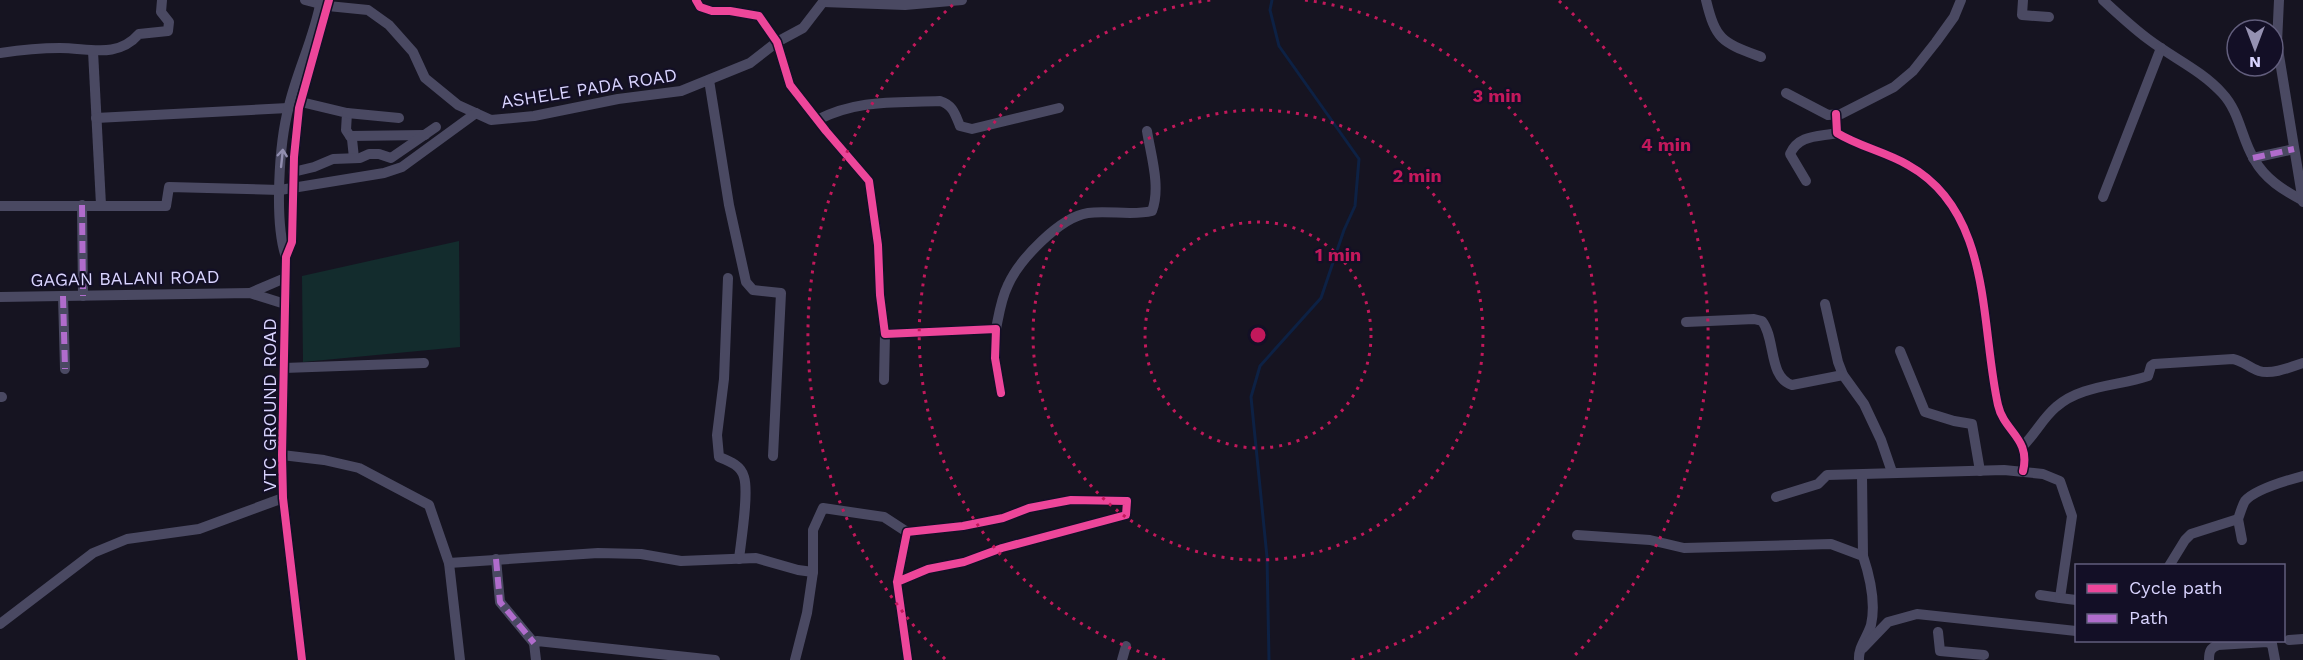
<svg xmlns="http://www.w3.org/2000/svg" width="2303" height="660" font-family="'Work Sans',sans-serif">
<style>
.green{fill:#132c2d}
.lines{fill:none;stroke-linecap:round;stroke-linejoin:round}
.stream{stroke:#0d2144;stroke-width:3}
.minor{stroke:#4a4962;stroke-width:10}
.quiet{stroke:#b06ccc;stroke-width:6;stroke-dasharray:12 6;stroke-linecap:butt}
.cycleway-casing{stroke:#130f26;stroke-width:11}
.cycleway{stroke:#ed469a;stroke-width:8}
.oneway{stroke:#928eb0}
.ring{fill:none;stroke:#c2185b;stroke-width:3;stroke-dasharray:3 6}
.labels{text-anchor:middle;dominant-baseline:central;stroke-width:4.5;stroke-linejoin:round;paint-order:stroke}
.street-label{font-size:18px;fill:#d9d4ff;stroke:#130f26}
.centre{fill:#c2185b;stroke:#130f26;stroke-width:3}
.ring-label{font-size:18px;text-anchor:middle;font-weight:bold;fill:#c2185b;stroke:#130f26;stroke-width:4.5;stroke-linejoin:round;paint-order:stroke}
</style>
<rect width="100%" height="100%" fill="#161421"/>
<path class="green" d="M 459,241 L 460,347 L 303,362 L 302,276 Z"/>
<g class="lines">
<path class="stream" d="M 1269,660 L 1267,557 L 1251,397 L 1260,366 L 1321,298 L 1344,230 L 1355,206 L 1359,159 L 1279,46 L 1270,10 L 1272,0"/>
<g class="minor">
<path d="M 305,0 L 328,6 L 368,10 L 389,25 L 413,52 L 425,78 L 458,105 L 491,120 L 534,116 L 618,99 L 681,91 L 750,63 L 777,42 L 803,28 L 823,2"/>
<path d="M 696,0 L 700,7 L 712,11 L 730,11 L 759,16 L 777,42 L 790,85 L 826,131 L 869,181 L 878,245 L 880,295 L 885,334 L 996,329 L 995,358 L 1001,393"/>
<path d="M 1706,0 C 1716,41 1722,42 1761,57"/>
<path d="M 2023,0 L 2022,15 L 2049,17"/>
<path d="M 2103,0 C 2118,14 2132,27 2148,39 C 2173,58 2201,70 2222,93 C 2240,112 2241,138 2254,159 C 2265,179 2283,190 2302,200"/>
<path d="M 2279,0 L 2277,43 L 2303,202"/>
<path d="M 823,2 L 905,5 L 962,0"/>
<path d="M 93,51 L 101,205"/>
<path d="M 0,53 C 20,50 41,48 60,48 C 89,48 117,59 139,34 L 168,31 L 169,22 L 161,12 L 162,0"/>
<path d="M 709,80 L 729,205 L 746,282 L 753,290 L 781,293 L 773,456"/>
<path d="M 1786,93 L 1828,115 L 1841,114 L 1894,87 L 1913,71 L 1936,42 L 1954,17 L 1961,0"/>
<path d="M 301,102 L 347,113 L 346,130 L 352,139 L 354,158"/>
<path d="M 347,113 L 399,118"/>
<path d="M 1836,114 L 1837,133 C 1860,147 1886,152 1908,165 C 1993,212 1980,325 1998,405 C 2004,432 2031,438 2023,471"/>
<path d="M 96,118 L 288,108"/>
<path d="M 817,120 C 858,99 896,103 940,101 C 953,105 955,114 960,126 L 972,129 L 1059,108"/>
<path d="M 350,136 L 425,135"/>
<path d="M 2253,158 L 2294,149"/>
<path d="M 293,172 L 314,167 L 333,159 L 360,158 L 369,154 L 379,154 L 391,158 L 436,127"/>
<path d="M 1806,181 L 1790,154 C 1799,134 1819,137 1837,133"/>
<path d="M 2103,197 L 2161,48"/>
<path d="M 82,205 L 83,296"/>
<path d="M 0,206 L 166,206 L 169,187 L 280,190 L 384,173 L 402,167 L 476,113"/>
<path d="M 286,257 C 274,222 279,143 289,106 C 297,71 315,36 321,0"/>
<path d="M 728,278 L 724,379 L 717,435 L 719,457 C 729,461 741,465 744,477 C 749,493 741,541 739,559"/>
<path d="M 250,293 L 285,278"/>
<path d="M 63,296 L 65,369"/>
<path d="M 0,297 L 250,293 L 285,304"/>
<path d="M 1825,304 L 1838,362 L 1843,375 L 1864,404 L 1881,440 L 1892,472"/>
<path d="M 1686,322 L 1754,319 L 1762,321 C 1776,339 1768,377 1792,385 L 1843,375"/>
<path d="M 996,329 C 999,314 1001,299 1008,285 C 1019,260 1060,217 1088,213 C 1108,210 1132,216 1152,211 C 1161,187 1151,156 1147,131"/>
<path d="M 1900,351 L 1925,412 L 1954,421 L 1972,424 L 1980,471"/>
<path d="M 284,368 L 424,363"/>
<path d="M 884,380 L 885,334"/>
<path d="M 0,397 L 2,397"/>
<path d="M 2023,446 C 2035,434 2043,418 2056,407 C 2080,385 2119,386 2148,376 L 2151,366 L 2154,364 L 2233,359 C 2244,361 2249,368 2259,371 C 2272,375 2291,367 2303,363"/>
<path d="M 282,455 L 324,460 L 359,468 L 429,505 L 449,563 L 460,660"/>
<path d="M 1862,475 L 1863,556"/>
<path d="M 1776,497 L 1818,484 L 1827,475 L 2004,470 L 2043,474 L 2060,481 L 2072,516 L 2060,598 L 2040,595"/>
<path d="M 2238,519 L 2242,540"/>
<path d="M 1577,535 L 1650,540 L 1684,548 L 1831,544 L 1863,556 C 1870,577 1876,603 1871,625 C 1867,638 1858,647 1859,660"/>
<path d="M 496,559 L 500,602 L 534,643"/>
<path d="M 449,563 L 598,553 L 641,554 L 681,561 L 756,558 L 798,570 L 813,572"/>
<path d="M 2169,566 L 2185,540 L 2191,534 L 2238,519 C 2240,514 2242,506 2245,501 C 2255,489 2288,480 2303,476"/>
<path d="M 897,582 L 928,569 L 964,562 L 1002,548 L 1126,515 L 1127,501 L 1071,500 L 1029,508 L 1003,518 L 963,526 L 907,532 L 897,582 L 908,660"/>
<path d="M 2060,598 L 2076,600"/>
<path d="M 0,624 L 93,553 L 127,539 L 199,529 L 283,498"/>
<path d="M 1938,632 L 1940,651 L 1984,655"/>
<path d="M 2289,640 L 2303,639"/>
<path d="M 1863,648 L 1888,622 L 1917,614 L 2076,631"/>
<path d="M 302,660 L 283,498 L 282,455 L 286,257 L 292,242 L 294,157 L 299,108 L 329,0"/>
<path d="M 536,660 L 534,643 L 537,641 L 715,660"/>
<path d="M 795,660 L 807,613 L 813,572 L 813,530 L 823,508 L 884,517 L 907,532"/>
<path d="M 1122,660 L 1126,646"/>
<path d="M 2209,660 C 2209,652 2210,648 2218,645 L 2267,642 L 2272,644 L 2275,660"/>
</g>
<g class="quiet">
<path d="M 2253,158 L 2294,149"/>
<path d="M 82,205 L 83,296"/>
<path d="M 63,296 L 65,369"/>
<path d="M 496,559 L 500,602 L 534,643"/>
</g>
<defs>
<g id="cycleway">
<path d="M 696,0 L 700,7 L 712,11 L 730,11 L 759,16 L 777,42 L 790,85 L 826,131 L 869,181 L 878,245 L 880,295 L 885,334 L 996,329 L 995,358 L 1001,393"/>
<path d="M 1836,114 L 1837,133 C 1860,147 1886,152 1908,165 C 1993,212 1980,325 1998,405 C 2004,432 2031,438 2023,471"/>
<path d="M 897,582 L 928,569 L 964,562 L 1002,548 L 1126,515 L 1127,501 L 1071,500 L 1029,508 L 1003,518 L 963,526 L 907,532 L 897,582 L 908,660"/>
<path d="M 302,660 L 283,498 L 282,455 L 286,257 L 292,242 L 294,157 L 299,108 L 329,0"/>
</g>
</defs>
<use href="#cycleway" class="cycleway-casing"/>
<use href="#cycleway" class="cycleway"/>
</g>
<defs><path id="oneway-shaft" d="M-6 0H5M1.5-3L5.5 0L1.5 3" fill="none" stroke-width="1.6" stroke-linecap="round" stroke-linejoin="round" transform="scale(1.5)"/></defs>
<use class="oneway" href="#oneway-shaft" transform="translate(282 158) rotate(-84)"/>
<g class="ring">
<circle cx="1258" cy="335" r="113"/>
<circle cx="1258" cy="335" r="225"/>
<path d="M1165 660A338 338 0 0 1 1211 0M1305 0A338 338 0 0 1 1351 660"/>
<path d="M945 659A450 450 0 0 1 957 1M1559 1A450 450 0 0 1 1571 659"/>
</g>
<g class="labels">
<g class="street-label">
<text transform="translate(589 88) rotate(-9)">ASHELE PADA ROAD</text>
<text transform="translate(125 278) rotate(-1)">GAGAN BALANI ROAD</text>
<text transform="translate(269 405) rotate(-90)">VTC GROUND ROAD</text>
</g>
</g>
<circle cx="1258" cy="335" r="9" class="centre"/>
<g class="ring-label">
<text x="1497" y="102">3 min</text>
<text x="1666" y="151">4 min</text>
<text x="1417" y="182">2 min</text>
<text x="1338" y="261">1 min</text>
</g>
<rect x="2075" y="564" width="210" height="78" fill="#130f26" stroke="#625e7d" stroke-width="1.5"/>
<rect x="2087" y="584" width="30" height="9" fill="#ed469a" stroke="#625e7d" stroke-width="1.5"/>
<text x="2129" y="594" font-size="18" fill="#d9d4ff">Cycle path</text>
<rect x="2087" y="614" width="30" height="9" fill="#b06ccc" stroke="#625e7d" stroke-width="1.5"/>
<text x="2129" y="624" font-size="18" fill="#d9d4ff">Path</text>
<g transform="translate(2255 48) rotate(180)"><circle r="28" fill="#130f26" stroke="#625e7d" stroke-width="1.5"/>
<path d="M0-4.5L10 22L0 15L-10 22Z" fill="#9591b1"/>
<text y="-9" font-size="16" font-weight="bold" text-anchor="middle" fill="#d9d4ff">N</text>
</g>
</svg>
